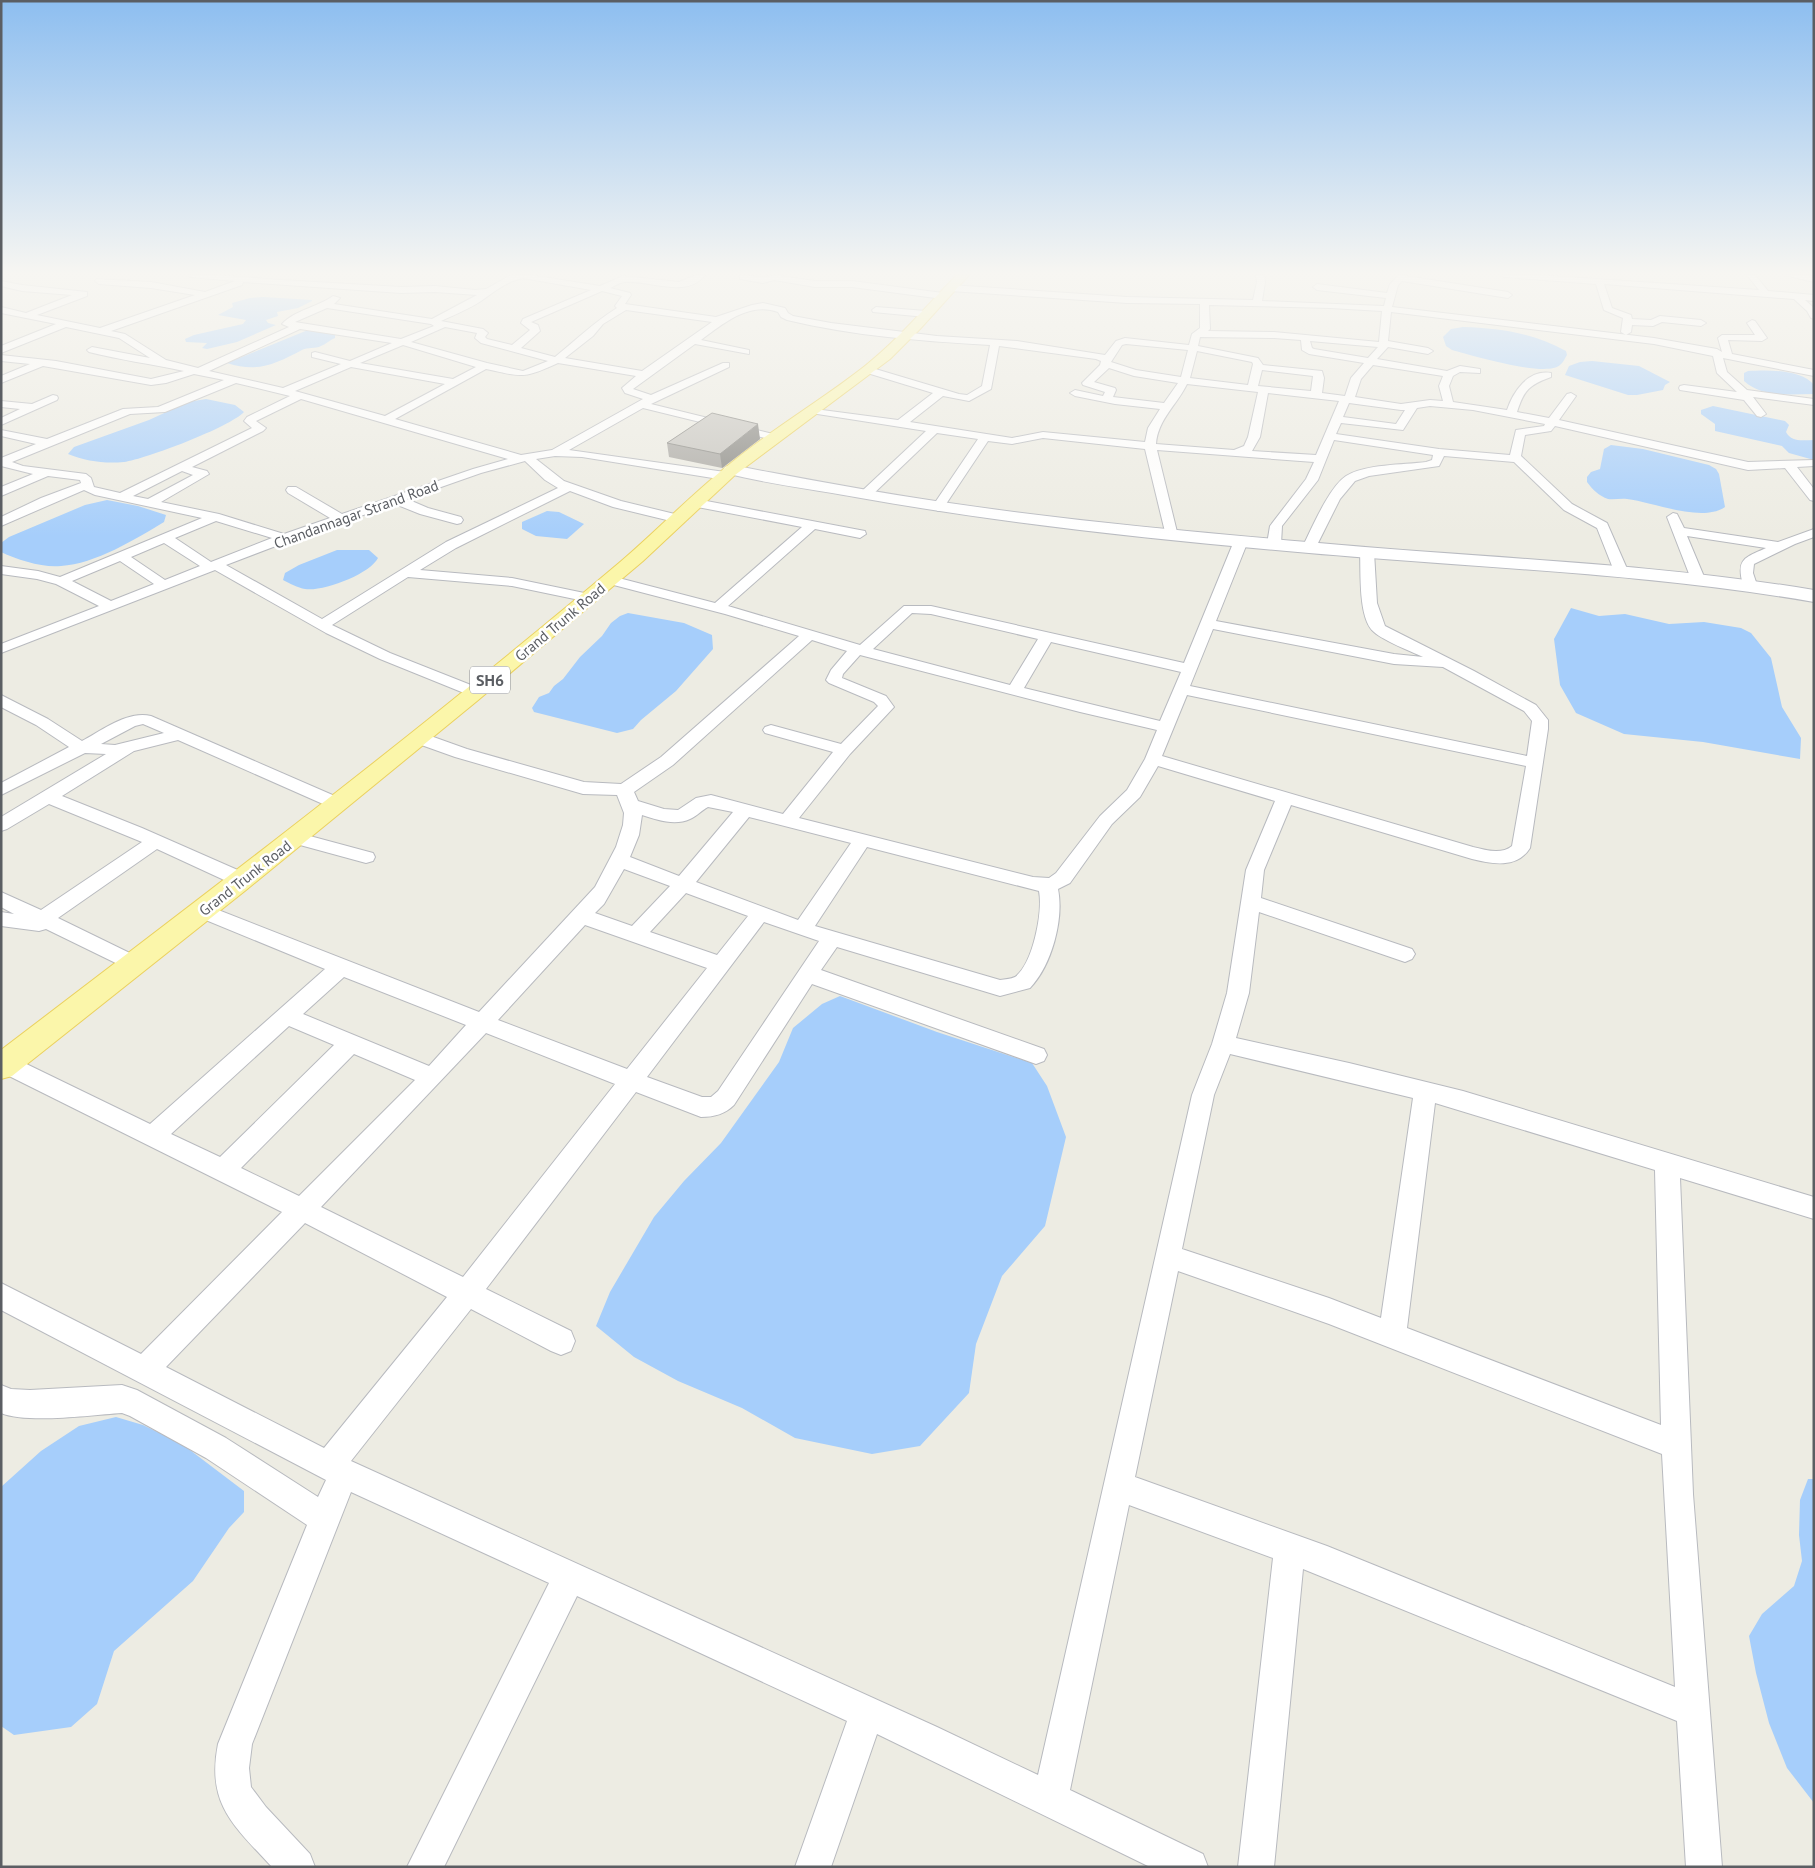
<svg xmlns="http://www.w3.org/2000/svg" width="1815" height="1868" font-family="'PT Sans',sans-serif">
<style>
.water{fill:#a6cefb}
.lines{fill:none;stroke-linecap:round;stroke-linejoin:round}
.street-casing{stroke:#b8babf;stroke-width:2}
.secondary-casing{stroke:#b9bbc1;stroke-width:2}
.primary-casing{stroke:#ebd15f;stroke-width:2}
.street{fill:#fff;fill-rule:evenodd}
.secondary{fill:#fff;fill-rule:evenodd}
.primary{fill:#fbf6aa;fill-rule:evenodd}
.wall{fill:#acaaa5}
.shaded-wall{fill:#8c8b86}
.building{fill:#c8c6c0;stroke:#8c8b86}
.labels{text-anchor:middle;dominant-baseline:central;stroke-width:5;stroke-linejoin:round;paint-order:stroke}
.far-street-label{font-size:15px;fill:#5b5e63;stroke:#fff}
.shield{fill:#fff;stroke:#8c8e92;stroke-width:1}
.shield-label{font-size:16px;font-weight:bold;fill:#5b5e63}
</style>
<rect width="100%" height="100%" fill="#edece3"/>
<g class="water">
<path d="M 263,297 L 312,300 L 312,301 L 298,308 L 277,312 L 278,316 L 266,320 L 268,323 L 276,325 L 237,342 L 207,349 L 202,348 L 207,343 L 186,342 L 185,339 L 194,335 L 243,324 L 246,320 L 218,315 L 233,307 L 232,303 L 250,298 Z"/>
<path d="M 1463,327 C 1499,328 1533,333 1566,351 L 1567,355 C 1565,358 1563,363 1560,365 C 1546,378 1471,355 1452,350 L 1446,346 L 1443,337 L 1451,329 Z"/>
<path d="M 308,330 L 335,334 L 335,338 C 330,340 326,344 321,346 C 315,349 308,347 302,350 C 275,364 258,373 227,363 Z"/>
<path d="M 1592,361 L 1639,366 L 1670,382 L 1665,385 L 1663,390 L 1637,395 L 1628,395 L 1565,375 L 1569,366 L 1580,362 Z"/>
<path d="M 1748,371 C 1767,370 1801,369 1814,385 L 1814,394 C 1790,394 1763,398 1744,381 L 1744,373 Z"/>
<path d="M 206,399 L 235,405 L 244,412 C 230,427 146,459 124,462 C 104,464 86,461 68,454 L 74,447 L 149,420 L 188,402 Z"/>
<path d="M 1713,406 L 1785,421 L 1789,425 L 1786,432 C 1792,443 1803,440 1814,440 L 1814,460 L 1789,453 L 1782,446 L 1715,431 L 1715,424 L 1701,414 L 1701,410 Z"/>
<path d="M 1611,445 L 1643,449 L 1709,465 L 1716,469 L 1719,474 L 1725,507 C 1702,523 1653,502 1627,499 C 1621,498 1614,500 1608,499 C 1599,496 1592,489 1587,482 L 1587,477 L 1591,472 L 1600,469 L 1604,449 Z"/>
<path d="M 107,500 L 138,506 L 166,515 L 164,522 C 136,539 95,564 61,566 C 43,568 18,560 1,552 L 1,543 L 9,537 L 85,505 Z"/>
<path d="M 547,511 L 559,512 L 584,524 L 567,539 L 536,536 L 522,529 L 522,522 Z"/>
<path d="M 337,550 L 369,550 L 378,558 C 370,574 323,592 305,589 C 298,588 289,583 283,580 L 285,573 L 299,565 Z"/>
<path d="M 1571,608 L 1599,616 L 1625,614 L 1669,624 L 1704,622 L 1741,628 L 1751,633 L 1771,658 L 1782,707 L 1801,738 L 1800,759 L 1703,742 L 1624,734 L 1576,713 L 1560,685 L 1554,639 Z"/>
<path d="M 628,613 L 684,623 L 712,635 L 713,649 L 676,691 L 641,720 L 633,729 L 617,733 L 534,712 L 532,708 L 539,697 L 549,693 L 554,686 L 563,679 L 580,657 L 602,636 L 611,623 L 620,616 Z"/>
<path d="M 840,996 L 937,1032 L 1032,1063 L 1047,1086 L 1066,1137 L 1045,1226 L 1002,1276 L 976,1344 L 969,1393 L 920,1446 L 872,1454 L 795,1438 L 742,1408 L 678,1381 L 634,1357 L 596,1326 L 610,1292 L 654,1217 L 684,1181 L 721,1143 L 779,1062 L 793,1028 L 822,1004 Z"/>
<path d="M 116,1417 L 143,1425 L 182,1444 L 244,1491 L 244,1512 L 229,1528 L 193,1581 L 114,1651 L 97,1704 L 71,1727 L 14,1735 L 1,1726 L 1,1487 L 41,1451 L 79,1426 Z"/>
<path d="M 1808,1479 L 1814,1479 L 1814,1803 L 1787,1768 L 1769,1723 L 1756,1673 L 1749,1636 L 1762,1614 L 1794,1586 L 1802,1561 L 1799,1535 L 1800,1500 Z"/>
</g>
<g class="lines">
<defs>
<g id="street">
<path d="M 187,275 L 215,275 L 281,280 L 401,287 L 435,286 L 475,290 L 486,289 L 509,276 L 517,275 L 530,275 L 600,286 L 623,276 L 679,282 L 696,275 L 705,275 C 687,299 650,280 625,282 C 620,282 615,286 610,288 L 630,293 L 631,295 L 625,304 L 716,317 L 752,305 L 763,303 L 785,308 L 788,313 L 793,316 L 831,323 L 937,336 L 1017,341 L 1105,355 L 1116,341 L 1125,338 L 1189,345 L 1192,334 L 1200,328 L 1200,304 L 1127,303 L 950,291 L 946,288 L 950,285 L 1127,297 L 1253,300 L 1257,282 L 1256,275 L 1264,275 L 1265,282 L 1262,301 L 1384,306 L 1386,298 L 1317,290 L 1313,287 L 1317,284 L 1387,293 L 1390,284 L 1399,275 L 1407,275 L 1406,276 L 1508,292 L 1512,295 L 1508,298 L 1402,281 L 1398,285 L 1392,307 L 1654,338 L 1717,349 L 1722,352 L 1718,338 L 1722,335 L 1755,335 L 1747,323 L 1752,320 L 1755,321 L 1767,338 L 1762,341 L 1728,340 L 1732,354 L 1814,370 L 1814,376 L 1723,358 L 1727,372 L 1747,390 L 1814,399 L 1814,405 L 1753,397 L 1766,414 L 1761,417 L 1757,416 L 1744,400 L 1680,390 L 1679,388 L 1680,386 L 1684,385 L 1737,392 L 1717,373 L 1713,356 L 1654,344 L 1391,312 L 1388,341 L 1428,348 L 1433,351 L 1428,354 L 1388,347 L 1377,359 L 1447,371 L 1460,366 L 1480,369 L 1480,373 L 1460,372 L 1453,376 L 1449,386 L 1453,402 L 1507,410 C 1513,392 1528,369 1551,373 L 1551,377 C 1529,385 1524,390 1517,412 L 1549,418 L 1567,394 L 1571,393 L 1576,396 L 1559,420 L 1748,462 L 1814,460 L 1814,466 L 1797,467 L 1814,489 L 1814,501 L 1810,500 L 1785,468 L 1748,470 L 1555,426 L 1551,431 L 1525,435 L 1521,456 L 1572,504 L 1607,523 L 1628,571 L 1621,575 L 1614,571 L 1597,528 L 1564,510 L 1514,462 L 1444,456 L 1439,466 L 1369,476 L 1355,481 L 1340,499 L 1314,551 L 1304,551 L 1302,548 C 1311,530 1329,487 1346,476 C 1365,464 1403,465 1426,462 L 1432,460 L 1433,455 L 1334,440 L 1318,480 L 1282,526 L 1281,544 L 1274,548 L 1267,544 L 1270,526 L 1306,479 L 1314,462 L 1157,450 L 1178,536 L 1172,540 L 1166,536 L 1145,449 L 1043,438 L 1012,444 L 988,441 L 942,510 L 938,511 L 932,507 L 978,439 L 937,433 L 870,497 L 862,497 L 860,494 L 862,491 L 926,431 L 811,413 L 806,410 L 807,408 L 898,420 L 933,393 L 864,372 L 864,368 L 872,368 L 959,394 L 967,395 L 982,386 L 990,345 C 922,341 853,336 787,320 L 781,317 L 778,312 C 750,301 722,324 701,340 L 749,350 L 749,354 L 695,344 L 633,389 L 651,395 L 723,363 L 729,363 L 729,367 L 651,404 L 777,435 L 779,437 L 777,439 L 773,440 L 643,408 L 569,450 L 725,472 L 731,476 L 729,479 L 725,480 L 582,457 L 555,456 L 536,459 L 564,481 L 621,501 L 683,516 L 685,519 L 683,522 L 679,523 L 613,507 L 570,491 L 456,548 L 420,570 L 512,578 L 594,595 L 596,598 L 594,601 L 589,602 L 512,586 L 408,577 L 332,625 L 390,653 L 481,689 L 483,692 L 481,695 L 469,695 L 380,659 L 326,633 L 215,570 L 1,653 L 1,644 L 99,606 L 56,584 L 37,579 L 1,574 L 1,566 L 38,571 L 60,577 L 202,518 L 95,495 L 84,490 L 1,526 L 1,517 L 41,498 L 81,483 L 80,480 L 48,476 L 1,496 L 1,487 L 33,474 L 1,466 L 1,458 L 36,444 L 1,436 L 1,430 L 47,439 L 123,409 L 158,407 L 224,380 L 194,374 L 166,383 L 151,385 L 43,366 L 1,383 L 1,376 L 30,364 L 1,361 L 1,355 L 56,361 L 151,379 L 184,371 C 152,364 120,360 89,352 L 87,350 L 92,347 L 150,358 L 119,338 L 66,327 L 1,353 L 1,346 L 56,324 L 1,313 L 1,307 L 26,313 L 72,295 L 22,291 L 1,286 L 1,281 L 22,285 L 87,292 L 87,296 L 37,315 L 100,328 L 195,295 L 151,288 L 99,284 L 95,281 L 96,279 L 151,282 L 205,292 L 235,281 L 191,277 ZM 523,278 L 591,290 L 523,319 L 521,323 L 530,330 L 512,345 L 487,339 L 485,337 L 488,333 L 483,329 L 441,321 C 454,315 469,309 481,301 C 494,292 507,281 523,278 ZM 243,282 L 401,293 L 435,292 L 477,295 L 432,319 L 334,304 L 340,298 L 333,296 C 318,307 295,310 282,324 L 289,327 L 198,368 L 166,360 L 125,334 L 111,331 L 242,285 ZM 602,291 L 622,296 L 615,306 L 617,308 C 594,322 576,340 555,357 L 521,348 L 540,331 L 538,325 L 531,322 ZM 1209,305 L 1330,308 L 1382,311 L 1379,342 L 1274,332 L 1208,331 L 1210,329 ZM 327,308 L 431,324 L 434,326 L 401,339 L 295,322 ZM 626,310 L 712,322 L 642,371 L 565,358 L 593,336 L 603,324 ZM 445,327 L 477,333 L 475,338 L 481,343 L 548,361 L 523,371 L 487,363 L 411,342 ZM 300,329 L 392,343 L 350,361 L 315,352 L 312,353 L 312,357 L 341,364 L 283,388 L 209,371 ZM 1200,337 L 1274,338 L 1301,340 L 1302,350 L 1309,354 L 1364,363 L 1351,378 L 1345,396 L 1322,393 L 1324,378 L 1322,371 L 1263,365 L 1258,358 L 1198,346 ZM 1310,341 L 1378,347 L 1368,358 L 1314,349 L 1312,348 ZM 1126,344 L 1188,350 L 1181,377 L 1136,370 L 1111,362 L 1122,345 ZM 403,345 L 476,367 L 453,379 L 360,363 ZM 999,346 L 1096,359 L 1101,361 L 1100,365 L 1082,383 L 1083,385 L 1105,392 L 1103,396 L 1075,390 L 1070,393 L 1075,396 L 1115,404 L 1160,409 L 1148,428 L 1145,442 L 1043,432 L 1012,438 L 910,422 L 943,396 L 969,401 L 991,389 ZM 1197,351 L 1252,362 L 1253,364 L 1248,385 L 1190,378 ZM 558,363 L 636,376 L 622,388 L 625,393 L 643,399 L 552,450 L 521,455 L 395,419 L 486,369 C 523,377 523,379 558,363 ZM 1373,365 L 1443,376 L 1439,386 L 1443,401 L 1430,400 L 1401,404 L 1355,397 L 1361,379 ZM 351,367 L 445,384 L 385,416 L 295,391 ZM 1109,368 L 1134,376 L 1178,383 L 1164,403 L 1113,397 L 1116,390 L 1115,388 L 1094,382 ZM 1262,370 L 1313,376 L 1311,391 L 1258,386 ZM 236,383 L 290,396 L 247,417 L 244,421 L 252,428 L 120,493 L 94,487 L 91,478 L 86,474 L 23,466 L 12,462 L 130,414 L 165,412 ZM 1187,384 L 1258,392 L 1248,437 L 1244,446 L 1234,450 L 1156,444 C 1158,419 1177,405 1187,384 ZM 1268,393 L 1339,401 L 1316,455 L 1252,451 L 1260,437 ZM 301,399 L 508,459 L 473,469 L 342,514 L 296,487 L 288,487 L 286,490 L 288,493 L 330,518 L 284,534 L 219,514 L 161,502 L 209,474 L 207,471 L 192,467 L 263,431 L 266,428 L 256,421 ZM 1349,403 L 1401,410 L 1405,410 L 1396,424 L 1343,417 ZM 1430,406 L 1473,410 L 1545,424 L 1544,426 L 1516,430 L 1510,455 L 1439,449 L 1336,434 L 1341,423 L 1403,430 L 1417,408 ZM 525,461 L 545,480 L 558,488 L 446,542 L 322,619 L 226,565 L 289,541 L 395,504 L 420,514 L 457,524 L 461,523 L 463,520 L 461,517 L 428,508 L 407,499 L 481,473 ZM 182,471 L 193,475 L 148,499 L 133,496 ZM 216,521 L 272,538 L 211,562 L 175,538 ZM 164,543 L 200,566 L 165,580 L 131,557 ZM 120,561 L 154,584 L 111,601 L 72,581 Z"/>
<path d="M 740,275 L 763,277 L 781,275 L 780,276 L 815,281 L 852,281 L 943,293 L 947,296 L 943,299 L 852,287 L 815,287 L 774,280 L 763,283 L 740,279 Z"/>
<path d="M 1501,275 L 1537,275 L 1759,290 L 1747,275 L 1755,275 L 1768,291 L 1814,295 L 1814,301 L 1805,300 L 1814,308 L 1814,319 L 1811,318 L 1807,311 L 1794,299 L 1604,284 L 1612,308 L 1631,315 L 1632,319 L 1651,320 L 1660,316 L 1701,320 L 1706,323 L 1701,326 L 1662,322 L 1653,326 L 1632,325 L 1631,332 L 1626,335 L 1621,332 L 1623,318 L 1604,310 L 1596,284 L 1505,277 Z"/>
<path d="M 1785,275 L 1809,275 L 1814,277 L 1814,282 Z"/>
<path d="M 876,307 L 926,311 L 930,314 L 926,317 L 873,312 L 872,310 Z"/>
<path d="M 53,395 L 57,396 L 58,398 L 57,400 L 1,425 L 1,418 L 20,409 L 1,407 L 1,401 L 32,404 Z"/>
<path d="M 696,499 L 865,531 L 866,534 L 860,538 L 815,529 L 728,606 L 860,645 L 904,606 L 931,606 L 1184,663 L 1234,541 L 1241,537 L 1248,541 L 1216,621 L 1394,654 L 1423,657 C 1410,651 1384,641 1374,632 C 1358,619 1361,572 1360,552 L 1367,548 L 1372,549 L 1374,552 L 1377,603 L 1385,626 L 1474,671 L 1536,705 L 1548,720 L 1548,729 L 1530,848 C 1517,869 1492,864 1472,859 L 1291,805 L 1264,870 L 1261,898 L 1412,949 L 1415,954 L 1412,959 L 1405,962 L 1259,912 L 1249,993 L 1236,1038 L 1349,1063 L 1463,1091 L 1814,1197 L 1814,1219 L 1680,1178 L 1693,1494 L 1722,1867 L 1686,1867 L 1677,1721 L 1303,1569 L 1274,1867 L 1238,1867 L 1273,1558 L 1129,1505 L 1070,1790 L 1203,1854 L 1208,1867 L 1150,1867 L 877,1734 L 831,1867 L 795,1867 L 847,1721 L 577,1596 L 444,1867 L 407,1867 L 549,1583 L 351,1492 L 252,1744 L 249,1768 L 251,1787 L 266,1807 L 310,1854 L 315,1867 L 272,1867 C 234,1826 206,1804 218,1744 L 307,1525 L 206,1458 L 130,1416 L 122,1413 C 91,1415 28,1424 1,1413 L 1,1385 L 11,1389 L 30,1390 L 122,1385 L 137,1390 L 226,1438 L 318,1497 L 326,1480 L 1,1310 L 1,1283 L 141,1354 L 282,1212 L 1,1072 L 1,1057 L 6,1055 L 14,1058 L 150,1124 L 325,969 L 196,916 L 193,911 L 196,906 L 203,904 L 479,1012 L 595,887 L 616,847 L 623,825 L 624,813 L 617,795 L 583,794 L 455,757 L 413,742 L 411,738 L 413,734 L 425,734 L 467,749 L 584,782 L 621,784 L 661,757 L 799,636 L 725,614 L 606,583 L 604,580 L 611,576 L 715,603 L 802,527 L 692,506 L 690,503 L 692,500 ZM 912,613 L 931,614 L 1038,639 L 1010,685 L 873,649 ZM 1213,629 L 1394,664 L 1443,667 L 1524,711 L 1532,721 L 1527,756 L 1190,686 ZM 812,640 L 847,651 L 831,670 L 826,680 L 829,683 L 874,702 L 878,706 L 841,744 L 771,725 L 765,727 L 763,730 L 765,733 L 833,752 L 783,814 L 711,795 L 696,798 L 678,810 L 664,809 L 638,801 L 634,792 L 673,765 ZM 1051,642 L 1181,672 L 1160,721 L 1024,688 ZM 860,655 L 1080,712 L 1157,730 L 1145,759 L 1127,790 L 1100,816 L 1056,873 L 1049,878 L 1033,877 L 799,818 L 850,754 L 894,707 L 886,696 L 842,678 L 843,674 ZM 1187,695 L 1526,766 L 1512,846 C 1501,855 1486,850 1473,847 L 1162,756 ZM 1158,766 L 1275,801 L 1246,870 L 1227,993 L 1212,1044 L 1192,1095 L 1038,1775 L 937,1727 L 351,1461 L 471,1309 L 551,1351 L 561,1355 L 571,1351 L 575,1341 L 571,1331 L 486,1289 L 636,1092 L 701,1117 C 714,1117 725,1114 734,1105 L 812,984 L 1036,1064 L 1044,1061 L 1047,1055 L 1044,1049 L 821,970 L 837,947 L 1000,996 L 1030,988 C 1052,965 1064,919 1058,889 L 1070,883 L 1112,824 L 1140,797 ZM 708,807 L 733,812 L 679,876 L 630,857 L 639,835 L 642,815 C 657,820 675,826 690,819 C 697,816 702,810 708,807 ZM 749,817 L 851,843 L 798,920 L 696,882 ZM 867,847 L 1039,891 C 1043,912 1033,964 1015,977 C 1011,979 1005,979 1000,980 L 815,926 ZM 624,869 L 670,886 L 632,926 L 595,913 L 604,904 ZM 686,893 L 748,916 L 717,955 L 650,932 ZM 764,922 L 819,941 L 718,1091 L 711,1097 L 702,1097 L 647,1077 ZM 585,925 L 707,968 L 627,1069 L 498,1020 ZM 344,977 L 466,1025 L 429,1066 L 303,1014 ZM 289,1026 L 334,1045 L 220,1157 L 171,1134 ZM 486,1033 L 615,1084 L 463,1277 L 321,1207 ZM 354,1054 L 415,1080 L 299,1196 L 241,1168 ZM 1230,1054 L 1413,1098 L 1381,1318 L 1329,1298 L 1182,1249 L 1214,1095 ZM 1435,1103 L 1655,1170 L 1661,1425 L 1407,1328 ZM 305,1223 L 447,1297 L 324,1448 L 166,1367 ZM 1178,1271 L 1329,1324 L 1662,1454 L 1675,1687 L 1327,1546 L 1135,1477 Z"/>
<path d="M 1673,513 L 1677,514 L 1684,528 L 1778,542 L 1814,529 L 1814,537 L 1795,544 L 1754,564 L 1753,573 L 1757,585 L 1750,589 L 1743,585 C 1736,559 1744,558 1766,548 L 1687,536 L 1705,579 L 1698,583 L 1691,579 L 1667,517 Z"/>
<path d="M 1,695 L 48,719 L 82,741 C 101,731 128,710 151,716 L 344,800 L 347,804 L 344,808 L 338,810 L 332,808 L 178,740 L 134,751 L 62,796 L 142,828 L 249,875 L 252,880 L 249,885 L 242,887 L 235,885 L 157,849 L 58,918 L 142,959 L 145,964 L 142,969 L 135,972 L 128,969 L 46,929 L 39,931 L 1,926 L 1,912 L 14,914 L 1,907 L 1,892 L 41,910 L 142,842 L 49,804 L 7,829 L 1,831 L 1,817 L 106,754 L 85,753 L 1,795 L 1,783 L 69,747 L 36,725 L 1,707 ZM 143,724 L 164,733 L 115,745 L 101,744 L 135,726 Z"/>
<path d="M 295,832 L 373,853 L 375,857 L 373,861 L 366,863 L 289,842 L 286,838 L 289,834 Z"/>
</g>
<path id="secondary" d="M 731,465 C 801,478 871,492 942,502 C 1063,520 1185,531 1307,542 C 1476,558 1646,562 1814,590 L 1814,602 C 1647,573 1478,568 1309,553 C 1157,540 1006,524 855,497 C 812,489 768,484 725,473 L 723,470 L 725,467 Z"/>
<path id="primary" d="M 957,275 L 969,275 L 920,329 L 890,359 L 735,475 L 643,561 L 477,701 L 246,890 L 12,1076 L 1,1079 L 1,1050 C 210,891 419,732 619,563 C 653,534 685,501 720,472 C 765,433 818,403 865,366 C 899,339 926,306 957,275 Z"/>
</defs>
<use href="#street" class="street-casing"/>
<use href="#secondary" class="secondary-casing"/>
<use href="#primary" class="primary-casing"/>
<use href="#street" class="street"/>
<use href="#secondary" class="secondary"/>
<use href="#primary" class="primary"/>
</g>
<path class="wall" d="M 760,439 L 722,468 L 669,457 L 667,443 Z"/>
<path class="shaded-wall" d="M 758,424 L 760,439 L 722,468 L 720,454 Z"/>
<path class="building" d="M 712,413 L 758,424 L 720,454 L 667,443 Z"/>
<linearGradient id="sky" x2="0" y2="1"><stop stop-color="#8dbef0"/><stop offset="0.51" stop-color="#f7f6f2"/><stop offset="1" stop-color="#f7f6f2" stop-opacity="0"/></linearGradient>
<rect width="1815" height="536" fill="url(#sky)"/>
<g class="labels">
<g class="far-street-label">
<text transform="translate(356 514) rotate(-20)">Chandannagar Strand Road</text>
<text transform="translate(560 622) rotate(-40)">Grand Trunk Road</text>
<text transform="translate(245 878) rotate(-38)">Grand Trunk Road</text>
</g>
<rect class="shield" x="470" y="666.5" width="40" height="27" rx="4"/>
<g class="shield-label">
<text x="490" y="680">SH6</text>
</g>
</g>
<rect width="1815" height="1868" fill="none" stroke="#5b5e63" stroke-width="5"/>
</svg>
